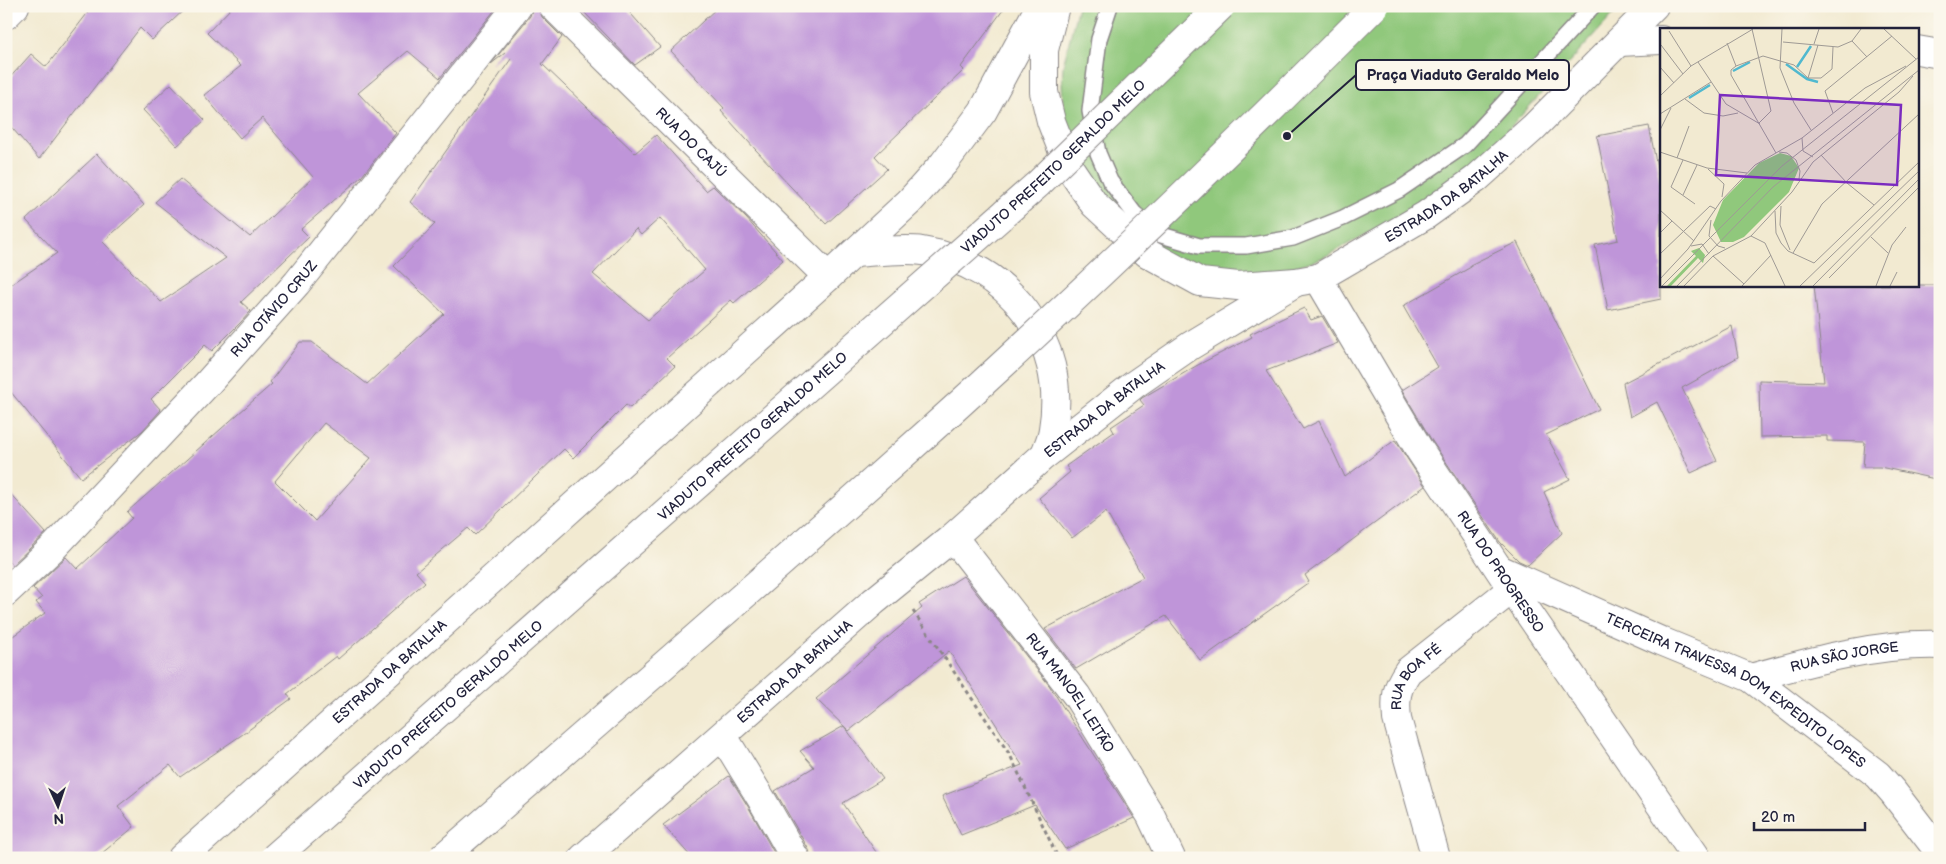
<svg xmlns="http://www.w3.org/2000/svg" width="1946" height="864" font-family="'Balsamiq Sans',sans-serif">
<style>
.green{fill:#90c87c;stroke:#59755c}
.building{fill:#bf95d9;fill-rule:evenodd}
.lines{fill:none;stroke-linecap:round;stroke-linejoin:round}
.lane-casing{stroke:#8a8686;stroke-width:18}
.street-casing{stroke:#8a8686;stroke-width:30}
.secondary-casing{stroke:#8a8686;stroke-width:30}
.primary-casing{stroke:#8a8686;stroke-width:30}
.path{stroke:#8a8686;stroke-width:3;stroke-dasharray:4 4;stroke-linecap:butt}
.lane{stroke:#fff;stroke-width:15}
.street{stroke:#fff;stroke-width:28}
.secondary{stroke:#fff;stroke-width:28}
.primary{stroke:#fff;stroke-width:28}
.highway-bridge-casing{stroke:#8a8686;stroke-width:30;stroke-linecap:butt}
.highway-bridge{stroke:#fff;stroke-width:28}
.labels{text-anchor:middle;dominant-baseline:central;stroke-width:4;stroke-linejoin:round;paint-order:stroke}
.street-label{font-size:14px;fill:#22223b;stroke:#fbf7ec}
.inset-river{fill:none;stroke:#51b9cf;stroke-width:2.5}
.inset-road{fill:none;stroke:#9f9a95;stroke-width:1}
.view{fill:#7b2cbf;fill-opacity:0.15;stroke:#7b2cbf;stroke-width:2.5}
.inset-edge{fill:none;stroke:#22223b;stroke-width:2.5}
.leader{fill:none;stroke:#22223b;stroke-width:2}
.callout-dot{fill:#22223b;stroke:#fbf7ec;stroke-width:2}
.callout{fill:#fbf7ec;stroke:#22223b;stroke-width:2}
.callout-label{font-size:15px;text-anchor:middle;font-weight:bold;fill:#22223b}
</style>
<rect width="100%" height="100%" fill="#fbf7ec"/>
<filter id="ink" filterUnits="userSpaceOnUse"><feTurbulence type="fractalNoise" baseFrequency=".02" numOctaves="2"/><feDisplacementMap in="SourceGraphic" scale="10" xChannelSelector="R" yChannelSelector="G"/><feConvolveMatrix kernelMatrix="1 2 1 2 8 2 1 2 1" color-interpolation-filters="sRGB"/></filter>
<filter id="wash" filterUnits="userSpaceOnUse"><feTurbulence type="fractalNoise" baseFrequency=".0096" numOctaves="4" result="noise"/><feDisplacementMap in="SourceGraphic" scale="20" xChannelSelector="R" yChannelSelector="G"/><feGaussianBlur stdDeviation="1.12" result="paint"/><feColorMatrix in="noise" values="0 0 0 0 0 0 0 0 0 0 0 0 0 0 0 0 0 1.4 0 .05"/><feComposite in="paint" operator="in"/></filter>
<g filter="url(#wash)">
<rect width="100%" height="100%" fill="#f2ead1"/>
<path class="green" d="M 1078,6 L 1621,6 L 1488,152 L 1419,206 L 1322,258 L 1275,273 L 1202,276 L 1154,252 L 1112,210 L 1079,158 L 1064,119 L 1062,84 L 1063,66 Z"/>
<g id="blocks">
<g class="building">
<path d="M 93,6 L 188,6 L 152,40 L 140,28 L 39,159 L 6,121 L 6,82 L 31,54 L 46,67 Z"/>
<path d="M 233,6 L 498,6 L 440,78 L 408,51 L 358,93 L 396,133 L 362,176 L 301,229 L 309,237 L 241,302 L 251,311 L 241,322 L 212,351 L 205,345 L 151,399 L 161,410 L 142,431 L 81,478 L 6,386 L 6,288 L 57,253 L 26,220 L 97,154 L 144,205 L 103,242 L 161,302 L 226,258 L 155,202 L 180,179 L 250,237 L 313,177 L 262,118 L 240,138 L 204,95 L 241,66 L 207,33 Z"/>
<path d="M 533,6 L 538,6 L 542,17 L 562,37 L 542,64 L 635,153 L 656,135 L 706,191 L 713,186 L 746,218 L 783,260 L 734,303 L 731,300 L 667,358 L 675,366 L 630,408 L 626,405 L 573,458 L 564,449 L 475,535 L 468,528 L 416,572 L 425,582 L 338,659 L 336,656 L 287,694 L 291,699 L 243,734 L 180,777 L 170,765 L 118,806 L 134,827 L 96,858 L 6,858 L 6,641 L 45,613 L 36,602 L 42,598 L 33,588 L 66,557 L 77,569 L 132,518 L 127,512 L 272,384 L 270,382 L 300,342 L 312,342 L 367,384 L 444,314 L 394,266 L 435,224 L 410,202 L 511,59 L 505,53 L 491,64 L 530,16 ZM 660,218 L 705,270 L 648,320 L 593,274 L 636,229 L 641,235 ZM 324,423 L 371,458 L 315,521 L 275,481 Z"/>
<path d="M 576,6 L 624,6 L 660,47 L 635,65 L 582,10 L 581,12 Z"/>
<path d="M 719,6 L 1006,6 L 961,67 L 964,70 L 875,156 L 887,169 L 826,224 L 755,149 L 721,111 L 724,108 L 671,51 Z"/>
<path d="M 171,84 L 205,120 L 177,146 L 143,110 Z"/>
<path d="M 1649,126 L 1661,188 L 1661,299 L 1608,310 L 1595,245 L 1618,240 L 1597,136 Z"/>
<path d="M 1517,242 L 1599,409 L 1546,435 L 1570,479 L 1544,492 L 1562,533 L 1528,565 L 1519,561 L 1500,542 L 1432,441 L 1402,390 L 1438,367 L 1403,306 L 1471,267 L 1470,265 Z"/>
<path d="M 1814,285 L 1940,285 L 1940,480 L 1880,467 L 1863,467 L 1865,442 L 1827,441 L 1827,436 L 1760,437 L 1759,380 L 1824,382 Z"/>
<path d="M 1304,308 L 1311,320 L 1322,316 L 1338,343 L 1266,371 L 1303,429 L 1319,421 L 1345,477 L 1395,440 L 1425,486 L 1305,575 L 1309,582 L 1200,660 L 1166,616 L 1076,669 L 1045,629 L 1143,577 L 1106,512 L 1072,538 L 1039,498 L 1070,472 L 1066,466 L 1114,432 L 1111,427 L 1144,405 L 1140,400 L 1142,398 L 1196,366 L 1252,337 L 1250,334 Z"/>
<path d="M 1732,326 L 1738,357 L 1682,388 L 1717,461 L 1691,473 L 1657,402 L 1630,417 L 1623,383 Z"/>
<path d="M 6,489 L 46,533 L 12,565 L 6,558 Z"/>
<path d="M 963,576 L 1049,685 L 1134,818 L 1065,849 L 1035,805 L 961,835 L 942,796 L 1022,765 L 949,651 L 849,731 L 816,699 L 922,608 L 919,604 Z"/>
<path d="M 844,726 L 883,779 L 843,803 L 880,858 L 811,858 L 809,850 L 775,791 L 814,767 L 800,751 Z"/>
<path d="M 729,776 L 749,808 L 777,858 L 692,858 L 663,825 Z"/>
</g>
</g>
</g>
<g filter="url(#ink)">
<use href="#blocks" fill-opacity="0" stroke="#8a8686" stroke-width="1"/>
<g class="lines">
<defs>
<path id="lane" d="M 1110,6 L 1099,39 L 1090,111 L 1098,153 L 1110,181 L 1134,213 L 1158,234 L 1199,246 L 1246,246 L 1293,238 L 1343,218 L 1399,190 L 1465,145 L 1593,6"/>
<g id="street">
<path id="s1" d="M 553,6 L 828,277"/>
<path d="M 6,15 L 15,6"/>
<path id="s2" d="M 1318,278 L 1419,449 L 1512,589 L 1697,858"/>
<path id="s3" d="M 953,537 L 1077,696 L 1151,816 L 1171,858"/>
<path id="s4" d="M 1501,570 L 1661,641 L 1751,678 L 1878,775 L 1893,792 L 1940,853"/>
<path id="s5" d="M 6,592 L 54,547 L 207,384 L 297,283 L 518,6"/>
<path id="s6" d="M 1751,678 C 1811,661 1877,643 1940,645"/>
<path d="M 723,736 L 762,800 L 795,858"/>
<path id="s7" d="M 1436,858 L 1397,719 C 1395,697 1396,689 1408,671 L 1512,589"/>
</g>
<g id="secondary">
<path d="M 1619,42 L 1661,40"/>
<path d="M 1917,50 L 1940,54"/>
</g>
<g id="primary">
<path id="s8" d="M 1055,6 L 1044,50 L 1044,92 L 1051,121 L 1069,167 L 1094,204 L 1147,253 L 1200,282 L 1238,286 L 1296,282 L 1318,278 L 1426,215 L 1476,179 L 1533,128 L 1654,6"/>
<path d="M 854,253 C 875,252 902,248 922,251 C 1009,264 1068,341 1053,429 C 1052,438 1048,446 1045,454"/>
<path id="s9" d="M 182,858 L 828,277 L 909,202 L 944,163 L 983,111 L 1040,6"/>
<path id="s10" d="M 583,858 L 873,602 L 953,537 L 1041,458 L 1135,384 L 1190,346 L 1296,282"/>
</g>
</defs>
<use href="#lane" class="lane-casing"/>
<use href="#street" class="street-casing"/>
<use href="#secondary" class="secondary-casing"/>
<use href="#primary" class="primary-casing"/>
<path class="path" d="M 913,611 L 1010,755 L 1058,858"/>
<use href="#lane" class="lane"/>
<use href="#street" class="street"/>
<use href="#secondary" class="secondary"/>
<use href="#primary" class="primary"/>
<defs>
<g id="highway-bridge">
<path id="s11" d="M 274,858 L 1038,184 L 1221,6"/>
<path d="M 442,858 C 594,726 746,595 896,461 C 1061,315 1219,162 1375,6"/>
</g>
</defs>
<use href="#highway-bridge" class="highway-bridge-casing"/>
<use href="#highway-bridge" class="highway-bridge"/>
</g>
</g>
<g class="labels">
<g class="street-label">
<text stroke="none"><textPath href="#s1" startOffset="194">RUA DO CAJÚ</textPath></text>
<text stroke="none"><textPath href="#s11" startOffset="1042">VIADUTO PREFEITO GERALDO MELO</textPath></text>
<text stroke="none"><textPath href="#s8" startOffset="615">ESTRADA DA BATALHA</textPath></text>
<text stroke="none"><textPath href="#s5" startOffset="390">RUA OTÁVIO CRUZ</textPath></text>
<text stroke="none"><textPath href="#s10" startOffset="688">ESTRADA DA BATALHA</textPath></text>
<text stroke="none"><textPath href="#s11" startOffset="638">VIADUTO PREFEITO GERALDO MELO</textPath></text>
<text stroke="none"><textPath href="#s2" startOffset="346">RUA DO PROGRESSO</textPath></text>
<text stroke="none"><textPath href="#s6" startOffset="96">RUA SÃO JORGE</textPath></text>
<text stroke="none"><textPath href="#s9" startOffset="279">ESTRADA DA BATALHA</textPath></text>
<text stroke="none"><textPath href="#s10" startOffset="282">ESTRADA DA BATALHA</textPath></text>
<text stroke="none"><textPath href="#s7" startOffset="194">RUA BOA FÉ</textPath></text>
<text stroke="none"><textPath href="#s4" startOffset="265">TERCEIRA TRAVESSA DOM EXPEDITO LOPES</textPath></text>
<text stroke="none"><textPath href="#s3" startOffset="195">RUA MANOEL LEITÃO</textPath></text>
<text stroke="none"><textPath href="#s11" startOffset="232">VIADUTO PREFEITO GERALDO MELO</textPath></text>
</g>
</g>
<g transform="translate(1660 28)">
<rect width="259" height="259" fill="#f2ead1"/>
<path d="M 120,125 L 131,128 L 139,140 L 129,164 L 84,209 L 73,214 L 61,214 L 53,197 L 63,172 L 99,135 ZM 39,220 L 45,227 L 43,235 L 38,230 L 11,258 L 7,258 L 36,228 L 31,223 Z" fill="#90c87c"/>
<path class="inset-river" d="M 126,36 L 147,51 L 158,54M 137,39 L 151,18M 73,43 L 90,34M 29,70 L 50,57"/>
<path class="inset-road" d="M 92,1 L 111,83 L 99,95M 122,1 L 120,40 L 134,75 L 151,102M 224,1 L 256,31M 9,3 L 31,38M 192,13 L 207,29M 123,14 L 178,19 L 192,13 L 201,1M 67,15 L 76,38 L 71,42 L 71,47 L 116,125M 154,16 L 159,1M 1,17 L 23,46M 38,34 L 66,76 L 100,96M 76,38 L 103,28 L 134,37 L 148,50 L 161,50 L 172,41 L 173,19M 0,39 L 14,55M 148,50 L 158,17M 0,68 L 31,38 L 93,1M 25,71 L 44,85 L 63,88 L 78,85M 173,85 L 165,63 L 232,8M 0,86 L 51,54M 0,102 L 11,80M 142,110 L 143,123 L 153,129M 0,124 L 47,140 L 87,145M 119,124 L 127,125 L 136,132 L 140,143 L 139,151M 161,127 L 187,155 L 214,177M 17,130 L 29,98M 23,132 L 11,159 L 35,176M 48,141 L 64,156 L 62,169M 23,167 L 37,137M 121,178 L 120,197 L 130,222M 0,182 L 34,213M 115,183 L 116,205 L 121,215 L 128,223 L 154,235M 51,192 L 49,208 L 58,218 L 65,220M 0,205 L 12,193M 91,208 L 105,215 L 125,258M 211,209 L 228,225M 31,218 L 42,216 L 49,226M 133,225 L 162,176 L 259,86M 0,226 L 50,178 L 56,181M 53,228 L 84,256M 154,235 L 259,134M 169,250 L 259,159M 0,251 L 28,221 L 61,173 L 95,137 L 142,110 L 205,60 L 246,38M 2,258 L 122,138 L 259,29M 17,258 L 113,159 L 259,42M 24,258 L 53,228 L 91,208 L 132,164 L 153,134 L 239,64 L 253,48M 82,258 L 111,227M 140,258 L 259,143M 153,258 L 259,151M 216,258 L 232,217 L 246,199M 230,258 L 237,244"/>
<path class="view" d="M 60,67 L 241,77 L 237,157 L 56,147 Z"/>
<rect width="259" height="259" class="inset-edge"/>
</g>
<path class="leader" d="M1287 136L1356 75"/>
<circle class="callout-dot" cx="1287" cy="136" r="5"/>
<rect class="callout" x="1356" y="60" width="213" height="30" rx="5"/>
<g class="callout-label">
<text x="1463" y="80">Praça Viaduto Geraldo Melo</text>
</g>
<rect width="1946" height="864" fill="none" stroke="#fbf7ec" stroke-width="25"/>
<g transform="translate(58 806) rotate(177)" stroke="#fbf7ec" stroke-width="4" paint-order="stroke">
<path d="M0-4L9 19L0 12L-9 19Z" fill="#22223b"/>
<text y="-8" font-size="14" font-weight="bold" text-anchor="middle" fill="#22223b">N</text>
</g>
<path d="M1754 822v8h111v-8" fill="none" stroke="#22223b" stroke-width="2.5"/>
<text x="1761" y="822" font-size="15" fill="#22223b" stroke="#fbf7ec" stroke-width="4" paint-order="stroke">20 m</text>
</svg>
